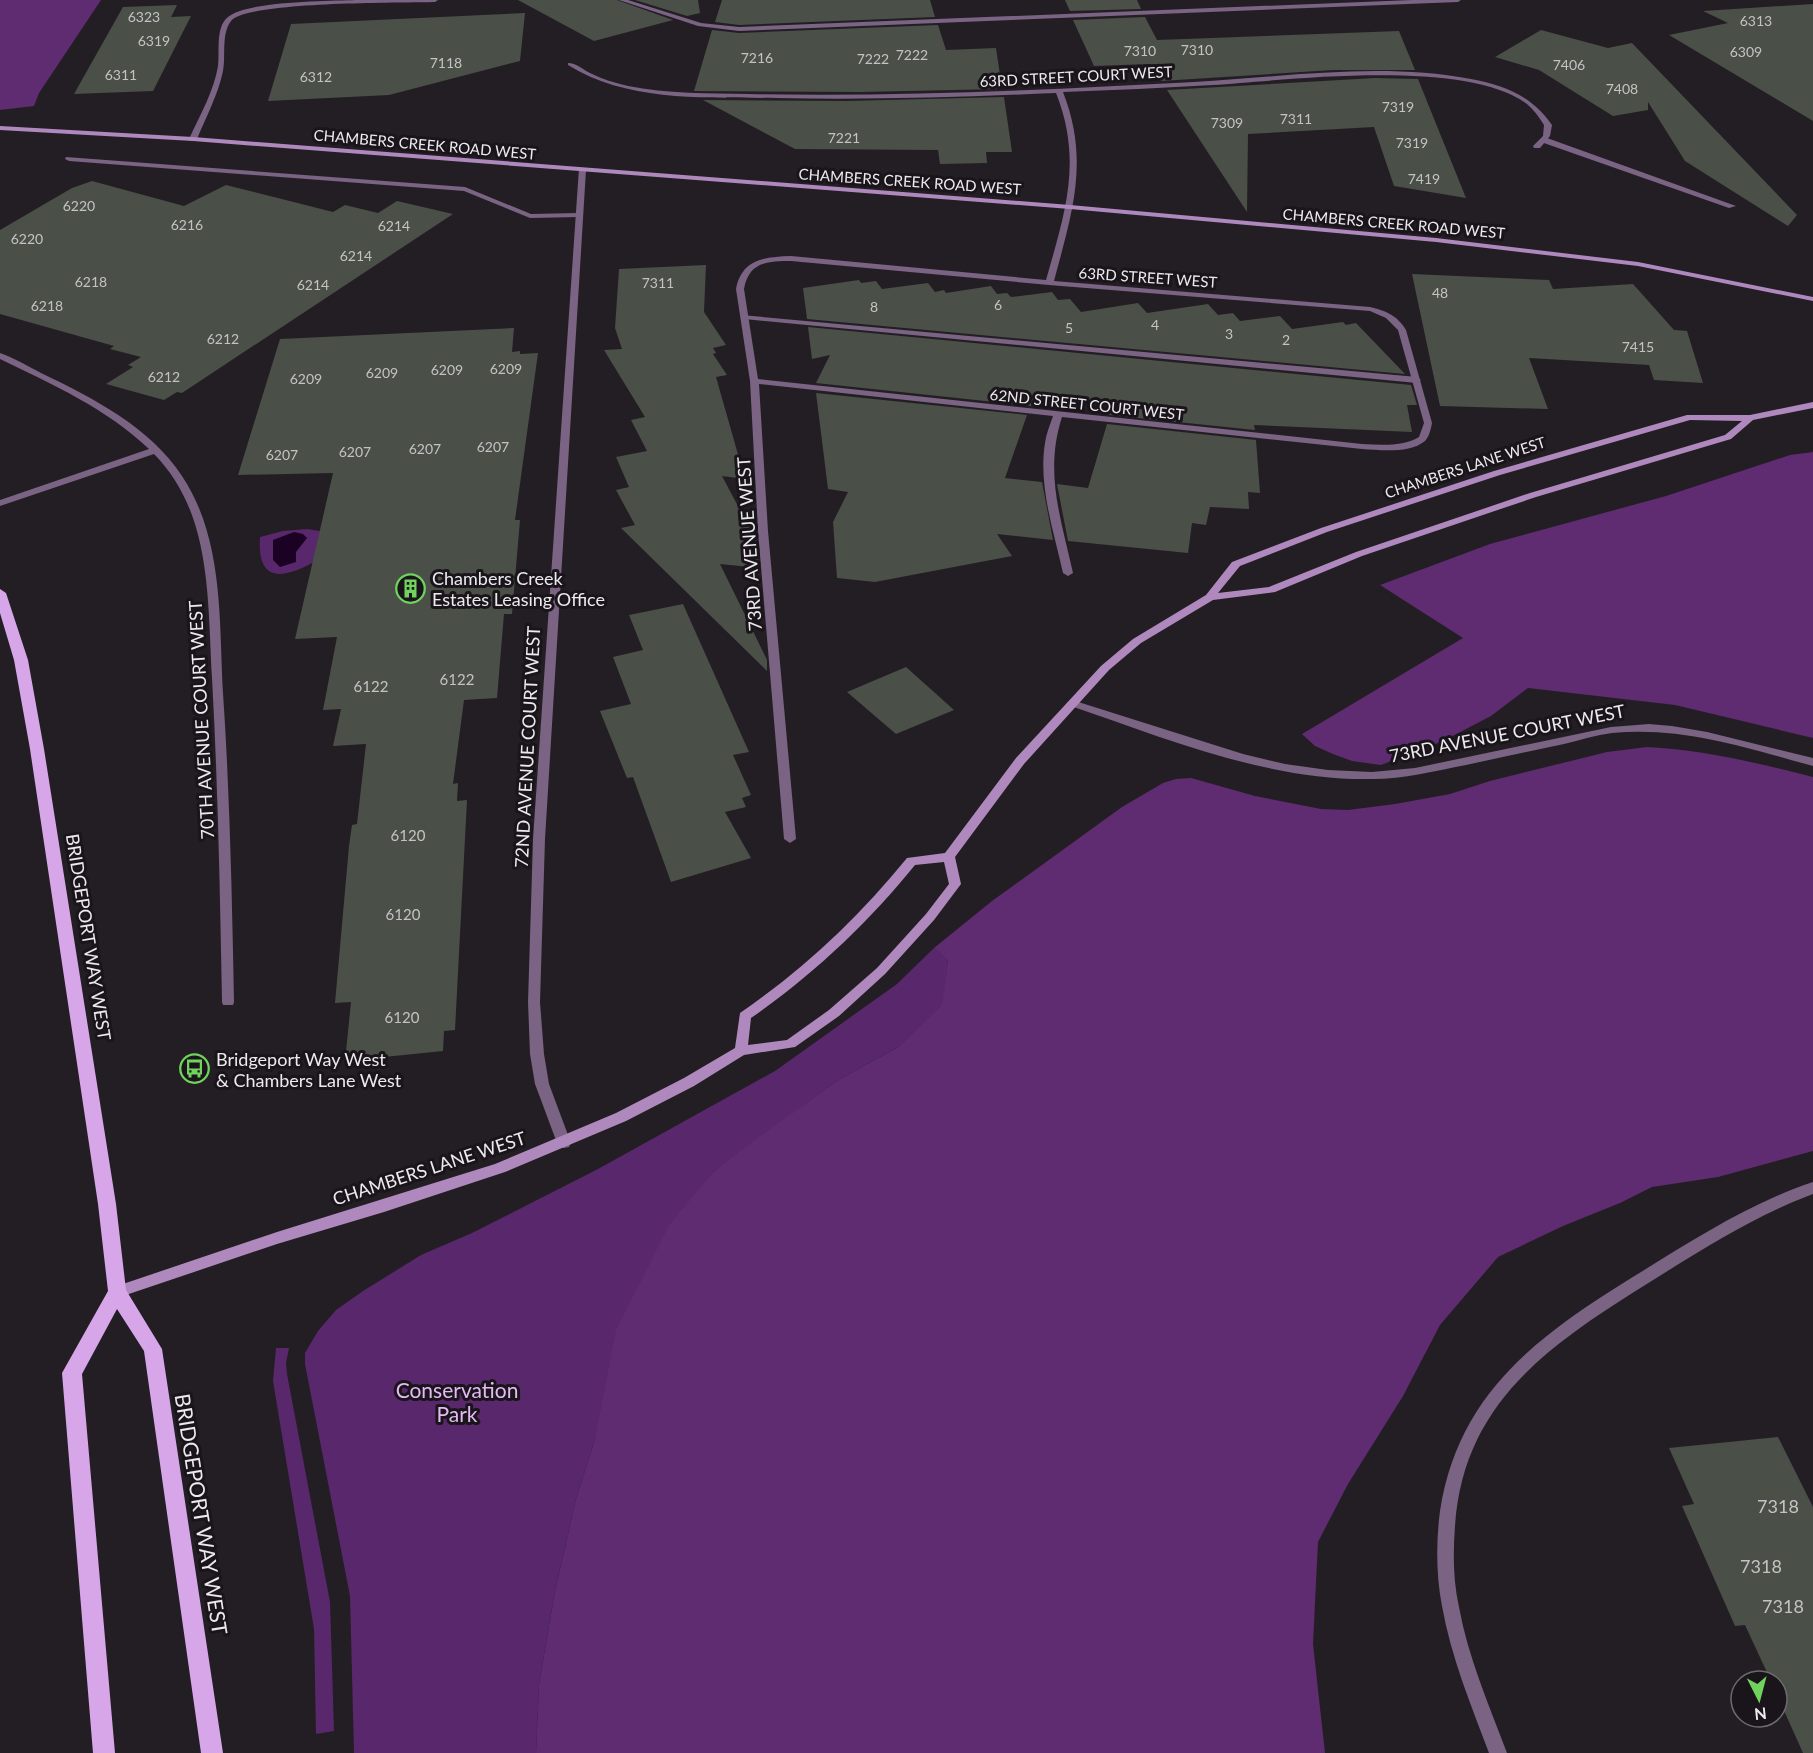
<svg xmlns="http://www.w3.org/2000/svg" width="1813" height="1753" font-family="Lato,sans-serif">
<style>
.green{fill:#59276b}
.forest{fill:#5f2b71}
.water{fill:#1b0224}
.building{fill:#4a4f48}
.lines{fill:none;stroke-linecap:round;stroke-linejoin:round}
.lane{fill:#7a6383;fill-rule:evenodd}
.street{fill:#7a6383;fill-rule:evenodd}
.secondary{fill:#af89bd;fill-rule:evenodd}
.primary{fill:#d7a6e9;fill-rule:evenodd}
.labels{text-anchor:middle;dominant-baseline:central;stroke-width:6;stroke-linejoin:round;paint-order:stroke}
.far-number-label{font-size:14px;fill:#c4c3c4}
.far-street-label{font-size:15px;fill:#edeaee;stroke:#19151b}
.number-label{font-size:15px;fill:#c4c3c4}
.street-label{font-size:18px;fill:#edeaee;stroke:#19151b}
.poi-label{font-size:18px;fill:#edeaee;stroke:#19151b;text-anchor:start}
.near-number-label{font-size:18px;fill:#c4c3c4}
.near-park-label{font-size:21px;fill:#e4b9f4;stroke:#19151b}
.near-street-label{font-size:21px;fill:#edeaee;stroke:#19151b}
</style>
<rect width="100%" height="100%" fill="#231e24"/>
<g class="green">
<path d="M 307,529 L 320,531 L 314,562 C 281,580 257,582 260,537 L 283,531 Z"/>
<path d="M 934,948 L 948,959 L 943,1005 L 898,1047 L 840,1079 L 713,1172 L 595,1439 L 576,1499 L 555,1591 L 539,1684 L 536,1753 L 354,1753 L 350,1596 L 305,1364 L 305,1353 L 318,1331 L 336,1310 L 363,1291 L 421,1255 L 472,1233 L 598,1169 L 775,1071 L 897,984 Z"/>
<path d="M 276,1348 L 289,1348 L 286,1363 L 287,1374 L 330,1602 L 334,1731 L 316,1734 L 314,1629 L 273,1381 Z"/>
</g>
<g class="forest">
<path d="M 0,0 L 101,0 L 39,93 L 34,106 L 0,110 Z"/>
<path d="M 1813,452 L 1813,738 L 1675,705 L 1528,688 L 1491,716 L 1443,741 L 1381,765 L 1352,761 L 1333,754 L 1315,746 L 1302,734 L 1463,638 L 1380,585 L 1490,544 L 1666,496 L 1790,455 Z"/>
<path d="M 1647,747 C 1704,750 1758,763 1813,777 L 1813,1151 L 1718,1177 L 1652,1187 L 1620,1203 L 1563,1226 L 1498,1257 L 1440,1325 L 1403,1396 L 1348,1484 L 1318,1542 L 1313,1644 L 1325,1753 L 536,1753 L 539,1684 L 555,1591 L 576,1499 L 595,1439 L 616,1330 L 669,1225 L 713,1172 L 749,1144 L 840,1079 L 898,1047 L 942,1005 L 948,960 L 934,948 L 992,901 L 1122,807 L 1163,783 L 1176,779 L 1191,778 L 1255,796 L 1321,809 L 1348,810 L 1395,804 L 1450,794 L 1490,781 L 1607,752 Z"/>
</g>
<path class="water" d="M 294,532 L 303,534 L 307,538 L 296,552 L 296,562 L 280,567 L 273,560 L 273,540 Z"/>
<g class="building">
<path d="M 518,0 L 617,0 L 673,20 L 594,41 Z"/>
<path d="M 635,0 L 698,0 L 700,13 L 687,16 Z"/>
<path d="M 722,0 L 930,0 L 935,17 L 739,25 L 715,22 Z"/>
<path d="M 1065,0 L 1137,0 L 1141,9 L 1070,11 Z"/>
<path d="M 1813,4 L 1813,121 L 1669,35 L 1728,23 L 1703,11 Z"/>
<path d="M 177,5 L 171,17 L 191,16 L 153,91 L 74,94 L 123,7 Z"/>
<path d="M 525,13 L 520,61 L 389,95 L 268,101 L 291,24 Z"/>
<path d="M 1145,17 L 1157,40 L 1399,31 L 1415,70 L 1333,70 L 1161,81 L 1150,64 L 1094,66 L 1073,20 Z"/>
<path d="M 938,25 L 946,50 L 996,48 L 1002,89 L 860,92 L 694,91 L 712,30 L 739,33 Z"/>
<path d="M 1541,30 L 1608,48 L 1632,43 L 1797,215 L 1788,226 L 1685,161 L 1648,102 L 1648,110 L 1613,116 L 1539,70 L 1495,57 Z"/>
<path d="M 1375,78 L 1418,79 L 1466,198 L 1394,186 L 1374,127 L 1248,134 L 1247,212 L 1167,90 Z"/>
<path d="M 1004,97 L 1012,152 L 986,152 L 987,163 L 940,164 L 938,150 L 795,149 L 703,100 L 847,101 Z"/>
<path d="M 92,181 L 184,206 L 226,185 L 333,212 L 345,205 L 378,213 L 397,201 L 453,214 L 182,393 L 177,392 L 164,400 L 106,384 L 133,367 L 128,365 L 141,357 L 110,349 L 114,346 L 0,314 L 0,230 L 72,188 Z"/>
<path d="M 706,265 L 704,312 L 726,345 L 713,348 L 716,353 L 713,354 L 727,375 L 716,377 L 745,479 L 722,476 L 756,540 L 759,568 L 720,564 L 767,660 L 767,671 L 621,528 L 635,525 L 616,490 L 629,487 L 616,457 L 647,451 L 631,420 L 645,417 L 604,350 L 622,349 L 615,328 L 619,269 Z"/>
<path d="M 1412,274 L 1549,280 L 1553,289 L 1633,284 L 1674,330 L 1687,331 L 1703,383 L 1654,380 L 1649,365 L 1529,358 L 1548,409 L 1440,406 Z"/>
<path d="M 859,280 L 861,283 L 876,281 L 882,289 L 928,283 L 935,292 L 944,290 L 946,293 L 991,286 L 997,294 L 1007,293 L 1011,297 L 1052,292 L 1058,300 L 1070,299 L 1081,312 L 1138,303 L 1147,313 L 1208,304 L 1218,315 L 1233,313 L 1240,321 L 1280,316 L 1292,329 L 1343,322 L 1346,325 L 1356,323 L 1405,374 L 807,319 L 803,288 Z"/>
<path d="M 808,327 L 1411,385 L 1417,405 L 1407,405 L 1412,432 L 1254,425 L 1255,430 L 1109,415 L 1113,404 L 1099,403 L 1099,401 L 1033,400 L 1031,406 L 816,383 L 830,355 L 812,359 Z"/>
<path d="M 514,328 L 512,352 L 520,351 L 520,354 L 538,353 L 515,520 L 520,520 L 512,614 L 504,614 L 497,698 L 464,700 L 453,784 L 458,783 L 457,801 L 467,800 L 455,1030 L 444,1031 L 443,1051 L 345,1061 L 351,1002 L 335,1003 L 349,846 L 352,825 L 357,824 L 366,744 L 333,746 L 341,709 L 323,710 L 337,637 L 295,639 L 333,473 L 238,475 L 280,339 Z"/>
<path d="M 816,393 L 1027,415 L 1005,478 L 1042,482 L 1053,540 L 997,534 L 1012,556 L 875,582 L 837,578 L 833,522 L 848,492 L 828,489 Z"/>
<path d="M 1107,424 L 1256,440 L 1260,493 L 1248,492 L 1249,509 L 1210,507 L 1206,525 L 1192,523 L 1188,553 L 1068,541 L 1057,484 L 1088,488 Z"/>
<path d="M 683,604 L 749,752 L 733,755 L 751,795 L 742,798 L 746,807 L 725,812 L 751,858 L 671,882 L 633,777 L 627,778 L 600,711 L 631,704 L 613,657 L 643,650 L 629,615 Z"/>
<path d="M 906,667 L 954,710 L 896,734 L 847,692 Z"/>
<path d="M 1778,1437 L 1813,1507 L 1813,1753 L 1803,1753 L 1777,1695 L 1777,1681 L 1771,1681 L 1745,1625 L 1735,1626 L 1682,1506 L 1694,1504 L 1669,1448 Z"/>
</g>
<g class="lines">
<g class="lane">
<path d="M 1541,138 L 1547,138 L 1736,206 L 1729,208 L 1541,142 Z"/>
<path d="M 66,157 L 465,187 L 531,214 L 578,213 L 582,215 L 578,217 L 530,218 L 464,191 L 69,161 L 65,159 Z"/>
<path d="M 741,315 L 1417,377 L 1421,380 L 1417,383 L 744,319 L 741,319 Z"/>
</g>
<g class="street">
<path d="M 355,0 L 438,0 L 435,2 C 404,3 247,1 231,21 C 221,34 226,56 223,71 C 218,95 206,117 197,139 L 190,141 L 189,139 C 200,115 214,91 218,66 C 220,52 215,27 228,17 C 246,1 330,1 355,0 Z"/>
<path d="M 619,0 L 628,0 L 701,23 L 739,27 L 1412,0 L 1461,0 L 1458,2 L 739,31 L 698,26 Z"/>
<path d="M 568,63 C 576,63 582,69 590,73 C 602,79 615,83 628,86 C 667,94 709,93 749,94 C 897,97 1046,90 1194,82 C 1286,77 1380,62 1471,79 C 1504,85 1532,96 1552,125 L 1550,136 L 1540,148 L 1534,148 L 1533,146 L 1543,136 L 1544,125 C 1539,117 1534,110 1527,104 C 1465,58 1289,80 1213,85 C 1163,88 1113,90 1063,92 C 1090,161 1072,213 1054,281 L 1370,307 C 1386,311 1397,315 1406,330 L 1432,423 C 1431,429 1429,437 1425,441 C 1409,454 1380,450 1362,449 L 1062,417 C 1044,473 1061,518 1073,573 L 1068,576 L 1063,573 C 1054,532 1038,486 1045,443 C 1046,434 1050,425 1053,416 L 759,384 L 768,531 L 796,839 L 790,843 L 784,839 L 758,531 L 750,381 L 736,289 C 742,259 764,257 791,256 L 1046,280 C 1065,213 1083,161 1056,93 C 963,97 870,100 777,98 C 707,97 629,103 568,65 ZM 791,261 L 1049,285 L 1370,311 L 1386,318 L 1398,330 L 1424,423 L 1419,437 C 1402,447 1381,445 1362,444 L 758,379 L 744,289 C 749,262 767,261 791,261 Z"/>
<path d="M 579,168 L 586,170 L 545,839 L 540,1002 L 544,1054 L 549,1084 L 571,1143 L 569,1147 L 564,1148 L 559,1147 L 557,1143 L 535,1084 L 530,1054 L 528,1002 L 533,839 Z"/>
<path d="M 0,353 C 14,358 28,366 41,373 C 93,398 150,427 182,476 C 224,539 219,621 223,693 C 230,796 232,899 234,1002 L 233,1005 L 223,1005 L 222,1002 C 220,894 218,786 212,678 C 209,627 210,573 195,524 C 187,498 173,473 154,454 L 0,506 L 0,500 L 149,449 C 107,409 52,384 0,359 Z"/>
<path d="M 1072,700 L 1243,754 L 1285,764 L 1328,770 L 1372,772 L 1415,768 L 1611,727 L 1649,724 L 1672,726 L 1707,732 L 1813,758 L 1813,766 C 1747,748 1682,726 1612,733 C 1596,735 1580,740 1564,744 C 1531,751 1498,758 1466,765 C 1435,771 1404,779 1372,779 C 1267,781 1165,738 1068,705 L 1067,703 Z"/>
<path d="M 1813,1182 L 1813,1194 C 1749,1218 1692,1256 1634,1292 C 1542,1350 1463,1408 1455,1526 C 1453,1553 1453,1580 1459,1607 C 1468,1657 1489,1705 1507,1753 L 1489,1753 C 1471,1705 1451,1657 1442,1606 C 1436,1575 1436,1542 1440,1511 C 1458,1395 1535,1338 1628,1280 C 1687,1244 1747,1204 1813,1182 Z"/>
</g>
<g class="secondary">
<path d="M 0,126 L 193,137 L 1070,205 L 1436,238 L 1638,262 L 1813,297 L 1813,301 L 1638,266 L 1436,242 L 1070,209 L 193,141 L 0,130 Z"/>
<path d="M 1813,402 L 1813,408 L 1753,420 L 1731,439 L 1536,497 L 1362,556 L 1275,592 L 1213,600 L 1141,643 L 1109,670 L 1024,764 L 955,857 L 961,884 L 934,920 L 885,974 L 839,1016 L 795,1047 L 744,1055 L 694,1086 L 626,1121 L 505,1172 L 384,1212 L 277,1244 L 117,1298 L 112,1296 L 110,1292 L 112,1288 L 117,1286 L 277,1232 L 495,1164 L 616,1113 L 684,1078 L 735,1048 L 740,1013 C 804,969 858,918 907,858 L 945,853 L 1016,758 L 1101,666 L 1133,639 L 1206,595 L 1232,562 L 1321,528 L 1494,471 L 1687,415 L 1750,415 ZM 1690,420 L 1742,421 L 1725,435 L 1530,493 L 1356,552 L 1269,587 L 1218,593 L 1240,566 L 1327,532 L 1500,475 ZM 944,862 L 949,884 L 926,914 L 877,968 L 829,1010 L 787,1040 L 748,1045 L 751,1018 C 814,974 867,924 915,865 Z"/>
</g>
<path class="primary" d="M 0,589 L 6,593 L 28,660 L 44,749 L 116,1204 L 126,1290 L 162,1349 L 223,1753 L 201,1753 L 144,1351 L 117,1309 L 82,1374 L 115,1753 L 93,1753 L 62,1373 L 108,1291 L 98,1204 L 30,749 L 14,660 L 0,613 Z"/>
</g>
<defs>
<symbol id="building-ring" viewBox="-11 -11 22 22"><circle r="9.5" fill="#19151b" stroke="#71d35e" stroke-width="1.5"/><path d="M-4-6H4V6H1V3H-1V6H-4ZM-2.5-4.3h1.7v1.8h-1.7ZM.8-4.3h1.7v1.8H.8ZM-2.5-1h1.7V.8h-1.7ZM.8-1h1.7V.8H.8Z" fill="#71d35e"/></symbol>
<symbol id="bus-ring" viewBox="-11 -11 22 22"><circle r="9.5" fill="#19151b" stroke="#71d35e" stroke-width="1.5"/><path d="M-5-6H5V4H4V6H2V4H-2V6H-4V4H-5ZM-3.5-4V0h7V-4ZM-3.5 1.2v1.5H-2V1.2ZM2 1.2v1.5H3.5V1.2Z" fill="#71d35e"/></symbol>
</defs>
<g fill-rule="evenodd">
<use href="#building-ring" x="394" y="572" width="33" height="33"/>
<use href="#bus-ring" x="178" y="1052" width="33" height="33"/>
</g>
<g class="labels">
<g class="far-number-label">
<text x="144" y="16">6323</text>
<text x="1756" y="20">6313</text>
<text x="154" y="40">6319</text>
<text x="1197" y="49">7310</text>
<text x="1140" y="50">7310</text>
<text x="1746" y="51">6309</text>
<text x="912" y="54">7222</text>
<text x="757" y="57">7216</text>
<text x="873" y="58">7222</text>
<text x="446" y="62">7118</text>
<text x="1569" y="64">7406</text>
<text x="121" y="74">6311</text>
<text x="316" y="76">6312</text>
<text x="1622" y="88">7408</text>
<text x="1398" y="106">7319</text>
<text x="1296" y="118">7311</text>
<text x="1227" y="122">7309</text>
<text x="844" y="137">7221</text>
<text x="1412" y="142">7319</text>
<text x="1424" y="178">7419</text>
<text x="79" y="205">6220</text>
<text x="187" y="224">6216</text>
<text x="394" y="225">6214</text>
<text x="27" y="238">6220</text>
<text x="356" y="255">6214</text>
<text x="91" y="281">6218</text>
<text x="658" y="282">7311</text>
<text x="313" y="284">6214</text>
<text x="1440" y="292">48</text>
<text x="998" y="304">6</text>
<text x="47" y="305">6218</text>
<text x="874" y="306">8</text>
<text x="1155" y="324">4</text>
<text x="1069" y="327">5</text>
<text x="1229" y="333">3</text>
<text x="223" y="338">6212</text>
<text x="1286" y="339">2</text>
<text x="1638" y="346">7415</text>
<text x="506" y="368">6209</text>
<text x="447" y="369">6209</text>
<text x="382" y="372">6209</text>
<text x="164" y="376">6212</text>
<text x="306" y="378">6209</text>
<text x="493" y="446">6207</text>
<text x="425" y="448">6207</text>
<text x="355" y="451">6207</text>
<text x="282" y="454">6207</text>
</g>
<g class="far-street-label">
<text transform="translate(1076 76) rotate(-3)">63RD STREET COURT WEST</text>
<text transform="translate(425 144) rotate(5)">CHAMBERS CREEK ROAD WEST</text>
<text transform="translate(910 181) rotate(4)">CHAMBERS CREEK ROAD WEST</text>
<text transform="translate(1394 223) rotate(5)">CHAMBERS CREEK ROAD WEST</text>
<text transform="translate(1148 277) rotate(4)">63RD STREET WEST</text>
<text transform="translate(1087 404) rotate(6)">62ND STREET COURT WEST</text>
<text transform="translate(1465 467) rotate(-18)">CHAMBERS LANE WEST</text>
</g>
<g class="number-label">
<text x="457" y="679">6122</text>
<text x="371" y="686">6122</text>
<text x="408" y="835">6120</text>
<text x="403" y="914">6120</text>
<text x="402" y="1017">6120</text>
</g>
<g class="street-label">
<text transform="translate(749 544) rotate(-94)">73RD AVENUE WEST</text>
<text transform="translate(201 720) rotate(-93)">70TH AVENUE COURT WEST</text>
<text transform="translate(1507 733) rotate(-11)">73RD AVENUE COURT WEST</text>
<text transform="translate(527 747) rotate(-87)">72ND AVENUE COURT WEST</text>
<text transform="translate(89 937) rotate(81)">BRIDGEPORT WAY WEST</text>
<text transform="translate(429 1168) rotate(-18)">CHAMBERS LANE WEST</text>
</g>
<g class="poi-label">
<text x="432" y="578">Chambers Creek<tspan x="432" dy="21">Estates Leasing Office</tspan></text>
<text x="216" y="1059">Bridgeport Way West<tspan x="216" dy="21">&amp; Chambers Lane West</tspan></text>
</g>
<g class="near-number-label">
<text x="1778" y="1506">7318</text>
<text x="1761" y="1566">7318</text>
<text x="1783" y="1606">7318</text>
</g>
<g class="near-park-label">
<text x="457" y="1389">Conservation<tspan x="457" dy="24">Park</tspan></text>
</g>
<g class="near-street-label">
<text transform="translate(202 1514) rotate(81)">BRIDGEPORT WAY WEST</text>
</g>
</g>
<g transform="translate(1759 1699) rotate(174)"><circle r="28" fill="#19151b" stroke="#6e6a6f" stroke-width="1.5"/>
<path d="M0-4.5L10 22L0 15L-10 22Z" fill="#71d35e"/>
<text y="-9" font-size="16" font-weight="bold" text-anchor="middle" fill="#edeaee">N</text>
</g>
</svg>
